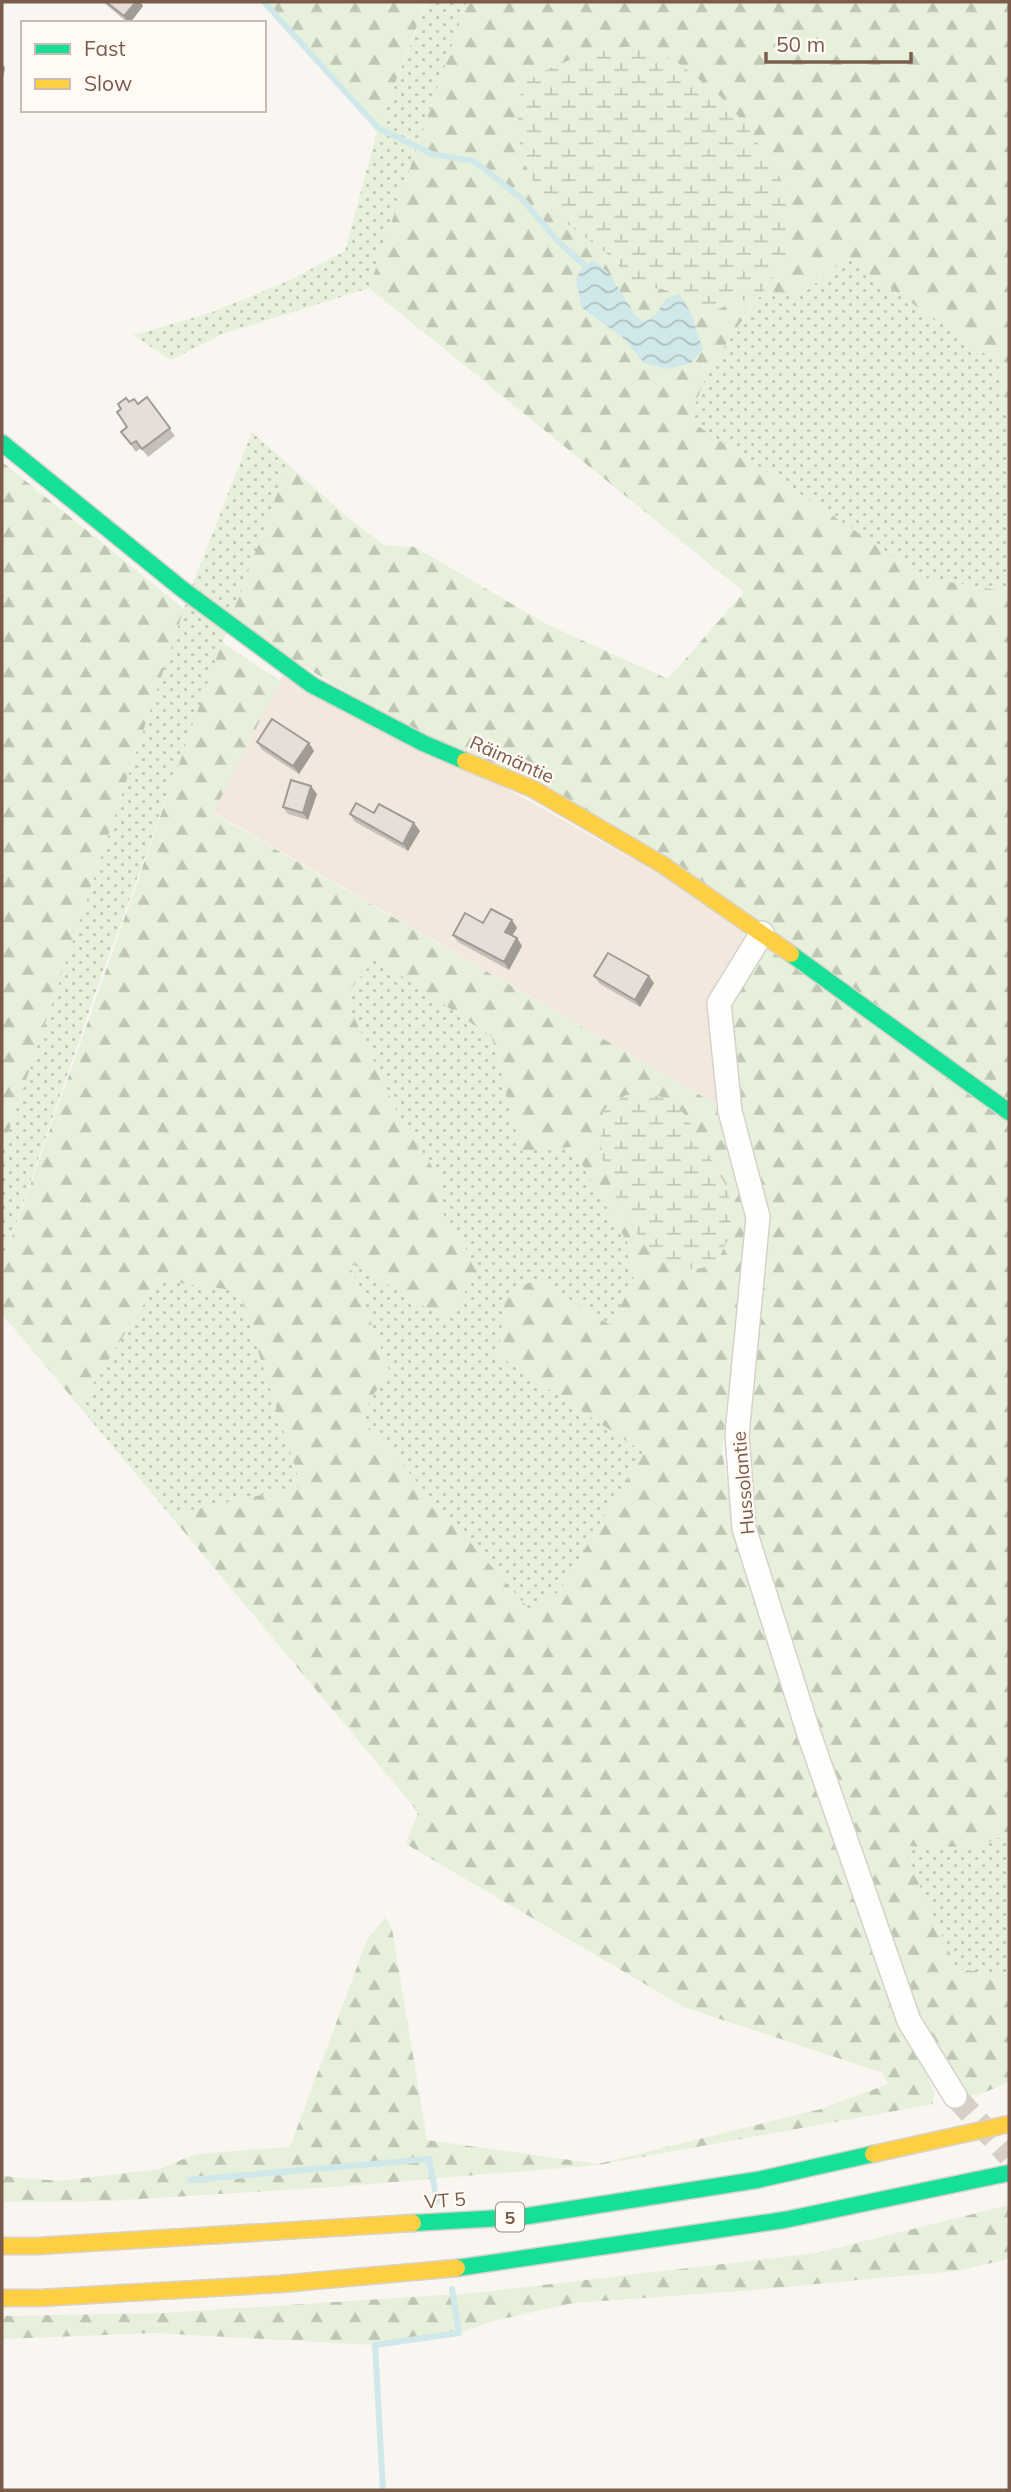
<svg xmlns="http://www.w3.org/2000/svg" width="1011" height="2492" font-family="Mulish,sans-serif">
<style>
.residential{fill:#f2e8de}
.grass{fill:url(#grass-dots)}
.forest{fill:url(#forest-firs);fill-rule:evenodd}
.wetland{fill:url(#wetland-marsh)}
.water{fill:url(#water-waves)}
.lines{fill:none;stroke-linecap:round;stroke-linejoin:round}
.stream{stroke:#d0e8ea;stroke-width:6}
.street-tunnel{stroke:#d9cfc7;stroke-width:23;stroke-dasharray:23 11;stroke-linecap:butt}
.street-casing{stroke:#d7d1cb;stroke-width:26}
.fast-casing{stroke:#d9d2cb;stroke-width:19}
.slow-casing{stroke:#d9d2cb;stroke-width:19}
.street{stroke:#fefefd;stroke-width:23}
.fast{stroke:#16e098;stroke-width:16}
.slow{stroke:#ffcf43;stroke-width:16}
.wall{fill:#c6bfb9}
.shaded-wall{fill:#a19b96}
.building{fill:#e6ded7;stroke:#a19b96;stroke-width:2}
.labels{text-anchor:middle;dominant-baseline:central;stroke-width:5;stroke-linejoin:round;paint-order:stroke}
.shield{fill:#fffaf3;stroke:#a28b7f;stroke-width:2}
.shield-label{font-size:18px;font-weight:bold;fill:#7a5c4d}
.street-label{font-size:19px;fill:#7a5c4d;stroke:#fffaf3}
</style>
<defs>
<pattern id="grass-dots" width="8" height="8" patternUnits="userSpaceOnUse" patternTransform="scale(1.75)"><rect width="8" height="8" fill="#e7f0db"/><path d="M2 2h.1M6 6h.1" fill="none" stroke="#c0c6b4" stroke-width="1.8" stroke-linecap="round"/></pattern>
<pattern id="forest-firs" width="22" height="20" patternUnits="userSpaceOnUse" patternTransform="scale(1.75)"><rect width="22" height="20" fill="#e7f0db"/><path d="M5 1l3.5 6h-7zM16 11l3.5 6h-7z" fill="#c0c6b4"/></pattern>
<pattern id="wetland-marsh" width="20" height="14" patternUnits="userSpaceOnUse" patternTransform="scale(1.75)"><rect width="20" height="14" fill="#e7f0db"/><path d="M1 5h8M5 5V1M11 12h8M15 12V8" fill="none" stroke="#c0c6b4"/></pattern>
<pattern id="water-waves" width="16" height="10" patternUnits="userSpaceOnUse" patternTransform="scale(1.75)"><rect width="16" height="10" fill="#d0e8ea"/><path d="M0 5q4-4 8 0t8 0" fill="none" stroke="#aebfc0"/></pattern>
</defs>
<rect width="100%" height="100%" fill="#f9f5f0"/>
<path class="residential" d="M 286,665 L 754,927 L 719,1106 L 213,812 L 280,681 Z"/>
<g class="grass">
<path d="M 427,2 L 467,2 L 369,288 L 220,335 L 171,360 L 133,335 L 210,313 L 288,281 L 345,251 L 378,128 Z"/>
<path d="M 847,258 L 1004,367 L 1002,406 L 1009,411 L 1009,592 L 926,578 L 689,420 L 708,371 L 759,297 L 801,295 Z"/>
<path d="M 252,432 L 288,464 L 95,994 L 2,1264 L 2,1152 L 189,594 Z"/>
<path d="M 375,958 L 493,1037 L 521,1151 L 572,1147 L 630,1247 L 634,1281 L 610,1325 L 537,1279 L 503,1327 L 498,1355 L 643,1452 L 559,1592 L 529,1610 L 360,1417 L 389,1370 L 348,1261 L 479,1270 L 438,1206 L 443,1183 L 399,1117 L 345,997 Z"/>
<path d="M 159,1280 L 239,1291 L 302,1487 L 170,1515 L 79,1406 Z"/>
<path d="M 1009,1832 L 1009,2002 L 956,1969 L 901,1845 L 980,1847 Z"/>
</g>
<g class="forest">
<path d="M 264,2 L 426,2 L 378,128 Z"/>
<path d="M 467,2 L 1009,2 L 1009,411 L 1002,406 L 1004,367 L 847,258 L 800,295 L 758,297 L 708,371 L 689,420 L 926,578 L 1009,592 L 1009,1832 L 980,1847 L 902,1846 L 957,1969 L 1009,1975 L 1009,2082 L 978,2095 L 955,2096 L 909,2021 L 744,1528 L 758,1217 L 719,1003 L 762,933 L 229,623 L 288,464 L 347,517 L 384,545 L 415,547 L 546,624 L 668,679 L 744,592 L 369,288 ZM 667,298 L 644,362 L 622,337 L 582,308 L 624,299 L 636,316 L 645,323 L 656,315 Z"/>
<path d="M 2,462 L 184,609 L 2,1152 Z"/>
<path d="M 222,642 L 280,681 L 213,813 L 719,1106 L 748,1216 L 722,1451 L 736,1530 L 857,1897 L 934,2093 L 933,2104 L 598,2165 L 334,2187 L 108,2201 L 2,2202 L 2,2176 L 60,2181 L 159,2169 L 196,2154 L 290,2147 L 367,1940 L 385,1917 L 392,1929 L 427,2140 L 598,2164 L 821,2109 L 888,2084 L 883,2073 L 684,2007 L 406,1844 L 418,1812 L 170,1515 L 301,1486 L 239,1291 L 159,1280 L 79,1406 L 2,1314 L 2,1265 ZM 375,958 L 492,1037 L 521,1151 L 572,1147 L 630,1247 L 634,1281 L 610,1325 L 537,1279 L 506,1294 L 498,1355 L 643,1452 L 559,1592 L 529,1609 L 360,1417 L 389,1370 L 348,1261 L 447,1320 L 479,1270 L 438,1206 L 443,1183 L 399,1117 L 345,997 Z"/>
<path d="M 1009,2205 L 1009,2259 L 956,2271 L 741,2291 L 573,2303 L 493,2321 L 459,2333 L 375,2345 L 154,2333 L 2,2339 L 2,2316 L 164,2313 L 474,2293 L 817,2253 Z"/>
</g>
<g class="wetland">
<path d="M 641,45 L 680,64 L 720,96 L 746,125 L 787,189 L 789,250 L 772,280 L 759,297 L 732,303 L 714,311 L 679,294 L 661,289 L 638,286 L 605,252 L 554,214 L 541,198 L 521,156 L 517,109 L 523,84 C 559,59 598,50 641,45 Z"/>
<path d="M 647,1093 L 669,1099 L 686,1116 L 729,1191 L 731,1233 L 720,1256 L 703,1268 L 677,1270 C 668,1264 658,1259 651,1251 C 630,1228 612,1194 604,1165 C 599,1147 602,1128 603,1110 L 626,1095 Z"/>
</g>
<path class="water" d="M 593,260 L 608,272 L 636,316 L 645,322 L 656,314 L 667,298 L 679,294 L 691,314 L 703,349 L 691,363 L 667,369 L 644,363 L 622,337 L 582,308 L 576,279 L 584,265 Z"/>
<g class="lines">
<g class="stream">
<path d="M 264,2 L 378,128 L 432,154 L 474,161 L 522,199 L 557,240 L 584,265"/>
<path d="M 190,2180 L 429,2159 L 437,2201"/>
<path d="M 383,2490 L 375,2345 L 459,2333 L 452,2289"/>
</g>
<path class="street-tunnel" d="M 955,2096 L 1009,2156"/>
<defs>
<path id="street" d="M 762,933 L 719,1003 L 730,1111 L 758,1217 L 737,1435 L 744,1528 L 809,1734 L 909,2021 L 955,2096"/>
<g id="fast">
<path d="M 2,443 L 182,589 L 312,685 L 423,743 L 465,761"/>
<path d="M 791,954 L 1009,1112"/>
<path d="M 413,2223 L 521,2217 L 757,2180 L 873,2154"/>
<path d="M 457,2268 L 784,2220 L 1009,2173"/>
</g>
<g id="slow">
<path d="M 465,761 L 533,789 L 663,865 L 791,954"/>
<path d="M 873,2154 L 1009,2124"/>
<path d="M 2,2246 L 38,2246 L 413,2223"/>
<path d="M 2,2298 L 39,2298 L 280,2284 L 457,2268"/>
</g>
</defs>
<use href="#street" class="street-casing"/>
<use href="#fast" class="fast-casing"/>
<use href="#slow" class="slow-casing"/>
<use href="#street" class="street"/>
<use href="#fast" class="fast"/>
<use href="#slow" class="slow"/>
</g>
<g class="wall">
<path d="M 103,2 L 140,2 L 143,6 L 130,23 L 128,23 Z"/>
<path d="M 147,397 L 175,436 L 148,457 L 141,448 L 136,452 L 121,432 L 127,427 L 138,404 Z"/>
<path d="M 257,742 L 309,743 L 314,751 L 299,774 L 262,750 Z"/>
<path d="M 317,794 L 308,820 L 288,814 L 283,807 Z"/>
<path d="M 374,813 L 414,823 L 420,831 L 408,851 L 355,822 L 350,814 Z"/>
<path d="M 512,920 L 517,928 L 512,936 L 517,938 L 522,946 L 509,970 L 458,942 L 453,935 L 483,923 Z"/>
<path d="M 594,976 L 654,983 L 640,1007 L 600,984 Z"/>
</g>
<g class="shaded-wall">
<path d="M 136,2 L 140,2 L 143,6 L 130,23 L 128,23 L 124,16 Z"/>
<path d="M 2,63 L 5,68 L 2,82 Z"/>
<path d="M 309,743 L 314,751 L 299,774 L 293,766 Z"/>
<path d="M 311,786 L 317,794 L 308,820 L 303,813 Z"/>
<path d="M 414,823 L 420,831 L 408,851 L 403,844 Z"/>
<path d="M 512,920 L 517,928 L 510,939 L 505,932 Z"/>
<path d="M 517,938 L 522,946 L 509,970 L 504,962 Z"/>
<path d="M 649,976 L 654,983 L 640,1007 L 635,1000 Z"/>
</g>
<g class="building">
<path d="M 106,2 L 136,2 L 124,16 Z"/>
<path d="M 147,397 L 170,428 L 142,449 L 136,441 L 131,444 L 121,432 L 127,427 L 117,412 L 121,409 L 118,404 L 126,398 L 129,402 L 134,399 L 138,404 Z"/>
<path d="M 272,719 L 309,743 L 293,766 L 257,742 Z"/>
<path d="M 291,780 L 311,786 L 303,813 L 283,807 Z"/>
<path d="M 356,803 L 374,813 L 379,804 L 414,823 L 403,844 L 350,814 Z"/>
<path d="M 491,909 L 512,920 L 505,932 L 517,938 L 504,962 L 453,935 L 465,913 L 483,923 Z"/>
<path d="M 608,953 L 649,976 L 635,1000 L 594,976 Z"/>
</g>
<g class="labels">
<rect class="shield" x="496" y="2202.5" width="28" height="29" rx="5"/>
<g class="shield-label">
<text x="510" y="2217">5</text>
</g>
<g class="street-label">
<text transform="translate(512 759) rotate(24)">Räimäntie</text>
<text transform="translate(743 1483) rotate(-95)">Hussolantie</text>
<text transform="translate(445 2200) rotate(-4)">VT 5</text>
</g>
</g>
<rect width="1011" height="2492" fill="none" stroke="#7a5c4d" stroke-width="7"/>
<rect x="21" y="21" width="245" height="91" fill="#fffaf3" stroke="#cabbb1" stroke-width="2"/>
<rect x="35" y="44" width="35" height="10" fill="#16e098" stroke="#cabbb1" stroke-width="2"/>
<text x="84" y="56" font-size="21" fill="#7a5c4d">Fast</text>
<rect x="35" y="79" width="35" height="10" fill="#ffcf43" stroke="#cabbb1" stroke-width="2"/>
<text x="84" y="91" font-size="21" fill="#7a5c4d">Slow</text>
<path d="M766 52v10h145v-10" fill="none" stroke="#7a5c4d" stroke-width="3.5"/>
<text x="776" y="52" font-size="21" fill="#7a5c4d" stroke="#fffaf3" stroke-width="5" paint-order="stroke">50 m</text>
</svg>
